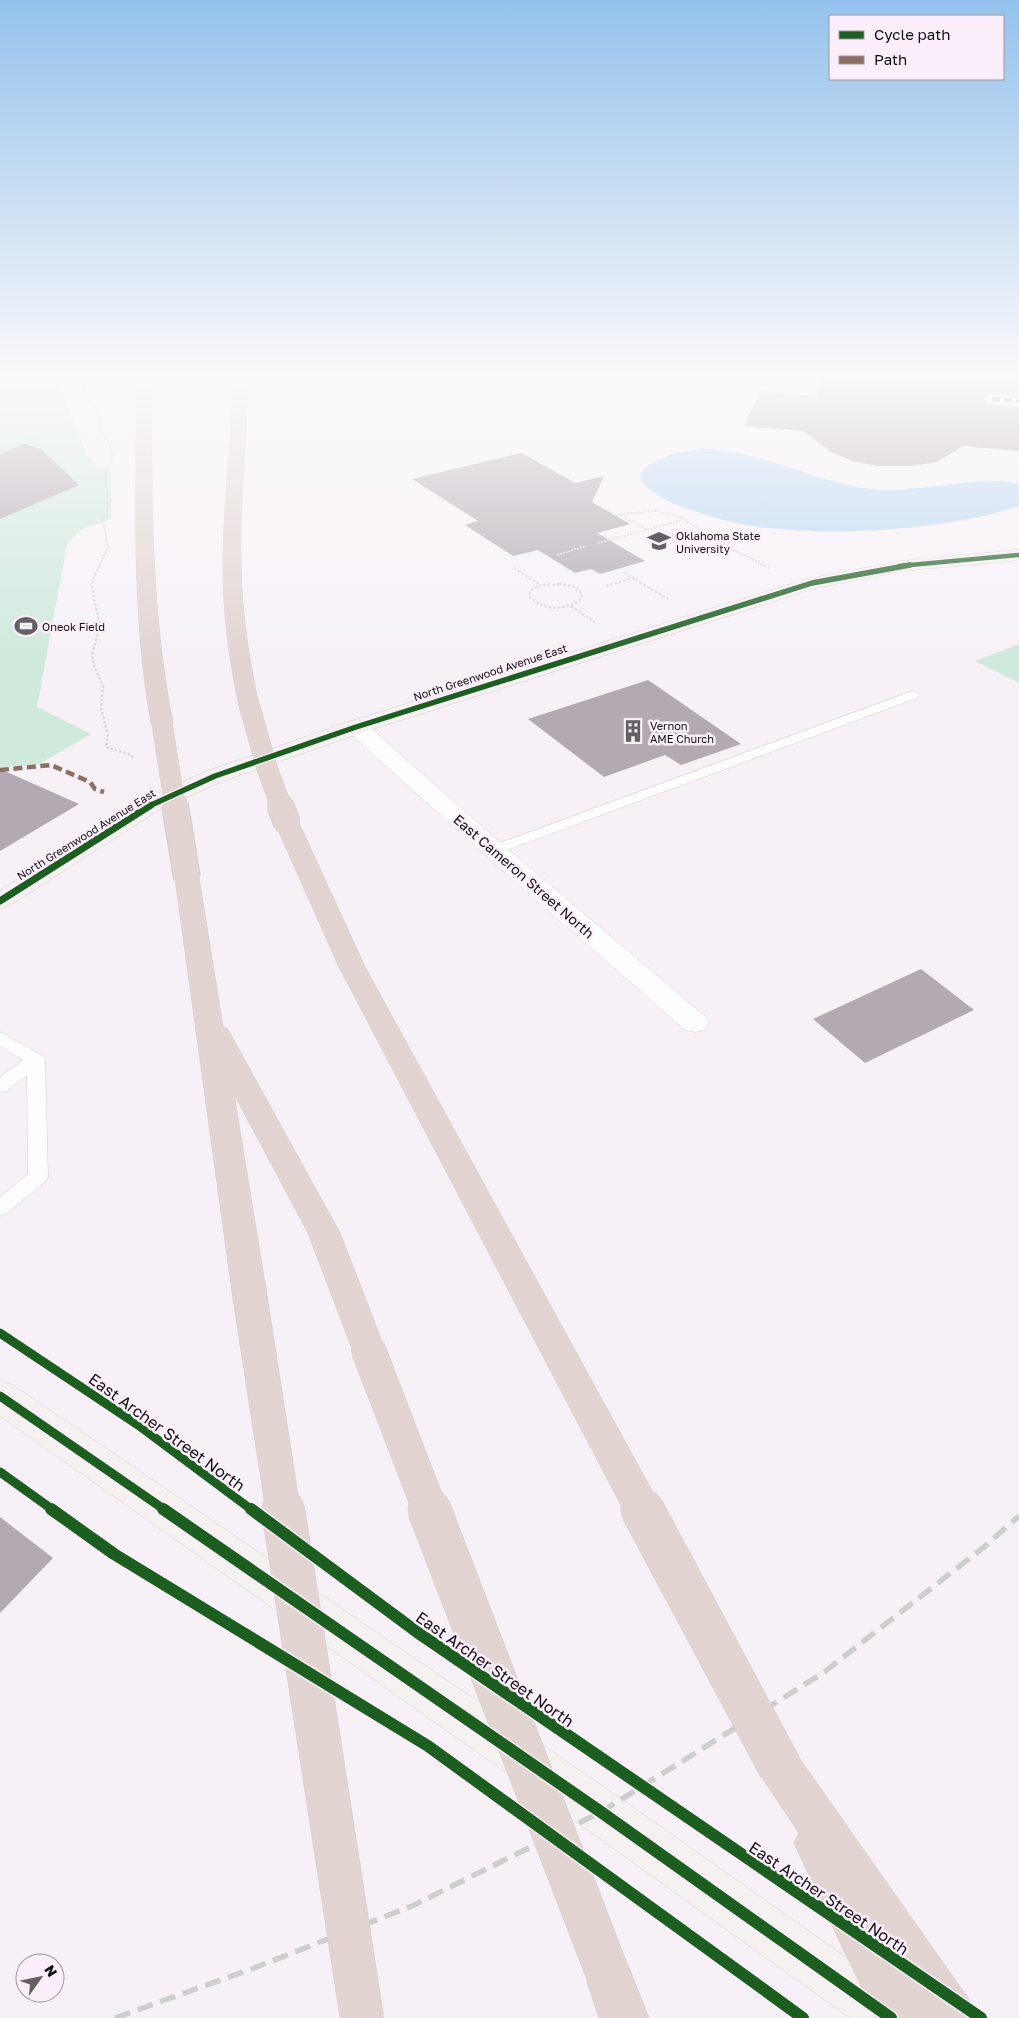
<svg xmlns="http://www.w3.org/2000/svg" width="1019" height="2018" font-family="'Golos Text',sans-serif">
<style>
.green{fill:#cfe9dc}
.water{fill:#b9d7f2}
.building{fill:#b3a9b2}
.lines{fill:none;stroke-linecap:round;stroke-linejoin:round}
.lane-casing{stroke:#d4cfd4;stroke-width:1}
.street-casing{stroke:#d4cfd4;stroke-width:1}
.secondary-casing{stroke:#d4cfd4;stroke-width:1}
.highway-casing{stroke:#d1cfd1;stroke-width:1}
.path-far1{stroke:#d9d8d9;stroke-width:2;stroke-dasharray:2 1;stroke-linecap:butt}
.path{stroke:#d9d8d9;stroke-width:2.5;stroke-dasharray:2.5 2;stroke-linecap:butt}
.lane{fill:#fefdfe;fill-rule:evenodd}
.street{fill:#fefdfe;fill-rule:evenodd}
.secondary{fill:#f5f1f0;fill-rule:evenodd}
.highway{fill:#e1d4d1;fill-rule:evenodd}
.rail{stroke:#cfcecf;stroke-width:5.5;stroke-dasharray:16 8;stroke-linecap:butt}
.highway-bridge-far3-casing{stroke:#d1cfd1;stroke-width:21;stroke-linecap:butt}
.highway-bridge-far2-casing{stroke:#d1cfd1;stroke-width:28;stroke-linecap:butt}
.highway-bridge-far1-casing{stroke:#d1cfd1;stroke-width:35;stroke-linecap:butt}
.highway-bridge-casing{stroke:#d1cfd1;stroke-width:44;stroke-linecap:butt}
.highway-bridge-far3{stroke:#e1d4d1;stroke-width:21}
.highway-bridge-far2{stroke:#e1d4d1;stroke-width:26}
.highway-bridge-far1{stroke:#e1d4d1;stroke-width:34}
.highway-bridge{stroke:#e1d4d1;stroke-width:43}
.quiet-far1{stroke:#8d6e63;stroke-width:4;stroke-dasharray:8 4;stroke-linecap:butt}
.quiet{stroke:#8d6e63;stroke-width:4.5;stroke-dasharray:9 4.5;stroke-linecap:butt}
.cycleway-far4-casing{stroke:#faeefa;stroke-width:6}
.cycleway-far3-casing{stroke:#faeefa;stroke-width:8}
.cycleway-far2-casing{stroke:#faeefa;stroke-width:10}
.cycleway-far1-casing{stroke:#faeefa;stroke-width:12}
.cycleway-casing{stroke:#faeefa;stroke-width:15}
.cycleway-far4{stroke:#1b5e20;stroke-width:4.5}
.cycleway-far3{stroke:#1b5e20;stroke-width:5.5}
.cycleway-far2{stroke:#1b5e20;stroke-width:7}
.cycleway-far1{stroke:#1b5e20;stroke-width:9}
.cycleway{stroke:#1b5e20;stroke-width:12}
.labels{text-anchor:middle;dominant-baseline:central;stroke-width:5;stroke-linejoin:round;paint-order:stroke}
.far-poi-label{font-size:11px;fill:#131013;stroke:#faeefa;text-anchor:start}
.far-street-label{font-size:11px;fill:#131013;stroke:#faeefa}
.street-label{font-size:14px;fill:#131013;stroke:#faeefa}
.near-street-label{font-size:16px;fill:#131013;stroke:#faeefa}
</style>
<rect width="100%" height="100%" fill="#f7f1f7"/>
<g class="green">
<path d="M 0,379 L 57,379 L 86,454 L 97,467 L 111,472 L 111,519 L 80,530 L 67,545 L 37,707 L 91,734 L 39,764 L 0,767 Z"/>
<path d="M 1019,644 L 1019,683 L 975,661 Z"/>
</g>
<path class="water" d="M 703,449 C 761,450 813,482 870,489 C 919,494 969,476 1018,483 L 1019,506 C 944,531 824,538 747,525 C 728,522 710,516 691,510 C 673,504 651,495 640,479 L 643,470 C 660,455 681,451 703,449 Z"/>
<g class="building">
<path d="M 822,379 L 1019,379 L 1019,395 L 992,393 L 987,394 L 983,398 L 987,404 L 1019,407 L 1019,451 L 963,446 L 937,462 L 910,466 L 878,466 L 852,461 L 831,452 L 803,431 L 744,426 L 761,391 L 817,396 Z"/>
<path d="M 25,444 L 41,449 L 79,485 L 0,519 L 0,454 Z"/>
<path d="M 522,453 L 575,483 L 604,476 L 592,502 L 630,524 L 597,533 L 645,561 L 600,574 L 591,569 L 575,573 L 538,550 L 513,556 L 465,525 L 478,521 L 412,479 Z"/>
<path d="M 648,680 L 741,744 L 681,765 L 665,755 L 604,777 L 528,719 Z"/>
<path d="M 0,769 L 79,804 L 0,851 Z"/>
<path d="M 921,969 L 974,1010 L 865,1063 L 813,1019 Z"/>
<path d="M 0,1517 L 53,1558 L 0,1613 Z"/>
</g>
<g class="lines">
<defs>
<g id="lane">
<path d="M 912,691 L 917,692 L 919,695 L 917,698 L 499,853 L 489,853 L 486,850 L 489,847 Z"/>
<path d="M 0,1032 L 42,1055 L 45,1059 L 48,1177 L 45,1182 L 7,1213 L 0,1216 L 0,1197 L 28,1174 L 27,1075 L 7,1091 L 0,1092 L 0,1077 L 23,1060 L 0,1046 Z"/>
</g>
<g id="street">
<path d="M 992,395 L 1019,397 L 1019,405 L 987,402 L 985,399 L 987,396 Z"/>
<path d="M 356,721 L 364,722 L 503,845 L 705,1016 L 709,1023 L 705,1030 L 695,1032 L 685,1030 L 485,855 L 348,732 L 345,727 L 348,722 Z"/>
</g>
<g id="secondary">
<path d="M 1019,550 L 1019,560 L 902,571 L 816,588 L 364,732 L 223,781 L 159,810 L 9,906 L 0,909 L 0,890 L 143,800 L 207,771 L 348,722 L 806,579 L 902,561 Z"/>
<path d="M 0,1381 L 13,1385 L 617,1796 L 908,2001 L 916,2018 L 850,2018 L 585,1828 L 0,1416 Z"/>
</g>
<g id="highway">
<path d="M 137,379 L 151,379 C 152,494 150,610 173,723 L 170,728 L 162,729 L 154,728 L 151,723 C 131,610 136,494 137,379 Z"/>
<path d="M 234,379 L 248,379 C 247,443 239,506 241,569 C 242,614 249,658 258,701 L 255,705 L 248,707 L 241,705 L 238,701 C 229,657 223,614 223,569 C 223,506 231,443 234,379 Z"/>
<path d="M 287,816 L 295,818 L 299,823 L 365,967 L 650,1487 L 656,1499 L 650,1511 L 637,1516 L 624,1511 L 339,967 L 275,823 L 279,818 Z"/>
<path d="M 187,871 L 196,873 L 199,878 L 223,1027 L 227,1028 L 231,1035 L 340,1233 L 385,1349 L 380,1359 L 368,1363 L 356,1359 L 308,1233 L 234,1094 L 265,1284 L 260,1293 L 248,1297 L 236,1293 L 231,1284 L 175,878 L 178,873 Z"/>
<path d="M 780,1745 L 795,1752 L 970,2001 L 978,2018 L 875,2018 L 794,1843 L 799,1833 L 765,1782 L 758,1767 L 765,1752 Z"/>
<path d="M 611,1958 L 628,1965 L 649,2018 L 599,2018 L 587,1982 L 594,1965 Z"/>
</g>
</defs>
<use href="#lane" class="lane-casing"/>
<use href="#street" class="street-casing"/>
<use href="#secondary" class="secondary-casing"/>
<use href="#highway" class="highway-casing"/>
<g class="path-far1">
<path d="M 84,379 C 84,384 84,391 86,395 C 96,410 101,409 98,429 C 103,435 109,442 111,450 C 116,470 94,469 111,500 L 103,520 L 108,547 L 99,566"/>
<path d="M 0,452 L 39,437"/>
<path d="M 615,515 L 655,511 L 677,515 L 724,545 L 766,566"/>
<path d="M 621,515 L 646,529"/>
<path d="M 598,543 L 686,519"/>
<path d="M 557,555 L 586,546"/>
</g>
<g class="path">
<path d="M 100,565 L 94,577 L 92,588 L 100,626 L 92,654 L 94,666 L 103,686 L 101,708 L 108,736 L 106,747 L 131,755 L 134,759"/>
<path d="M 764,565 L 769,568"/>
<path d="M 514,568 L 540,585"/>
<path d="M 624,573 L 668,599"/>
<path d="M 559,584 L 575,587 L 582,594 L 581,599 C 565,611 543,611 529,596 L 531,590 L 541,585 Z"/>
<path d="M 606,586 L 632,578"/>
<path d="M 571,606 L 595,622"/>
</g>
<use href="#lane" class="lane"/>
<use href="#street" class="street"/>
<use href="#secondary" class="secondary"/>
<use href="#highway" class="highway"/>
<path class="rail" d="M 115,2018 L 254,1968 L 412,1906 L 601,1812 L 823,1673 L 984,1547 L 1019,1516"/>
<defs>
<g id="highway-bridge-far3">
<path d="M 248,701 L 267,768 L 281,806"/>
<path d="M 162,723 L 175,806"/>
</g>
<g id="highway-bridge-far2">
<path d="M 175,805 L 187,878"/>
<path d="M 280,805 L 287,823"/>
</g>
<g id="highway-bridge-far1">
<path d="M 248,1284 L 283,1510"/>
<path d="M 368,1349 L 430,1510"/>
<path d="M 637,1499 L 643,1510"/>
</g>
<g id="highway-bridge">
<path d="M 283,1509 L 362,2018"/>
<path d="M 429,1509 L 611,1982"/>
<path d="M 642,1509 L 780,1767"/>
</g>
</defs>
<use href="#highway-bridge-far3" class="highway-bridge-far3-casing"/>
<use href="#highway-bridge-far2" class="highway-bridge-far2-casing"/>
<use href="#highway-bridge-far1" class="highway-bridge-far1-casing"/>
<use href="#highway-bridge" class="highway-bridge-casing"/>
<use href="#highway-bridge-far3" class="highway-bridge-far3"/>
<use href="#highway-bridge-far2" class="highway-bridge-far2"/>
<use href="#highway-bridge-far1" class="highway-bridge-far1"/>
<use href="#highway-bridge" class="highway-bridge"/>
<path class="quiet-far1" d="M 992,399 L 1019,401"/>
<path class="quiet" d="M 0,770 L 51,765 L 90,782 L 95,789 L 104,792"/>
<defs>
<path id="cycleway-far4" d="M 899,566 L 1019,555"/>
<path id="cycleway-far3" d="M 149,806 L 215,776 L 356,727 L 812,583 L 910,565"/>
<path id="cycleway-far2" d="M 0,901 L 151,805"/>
<g id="cycleway-far1">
<path d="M 0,1333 L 138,1425 L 252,1510"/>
<path d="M 0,1396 L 165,1510"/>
<path d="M 0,1472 L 53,1510"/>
</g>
<g id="cycleway">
<path d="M 51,1509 L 114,1554 L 428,1746 L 803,2018"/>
<path d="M 163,1509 L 601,1812 L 891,2018"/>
<path d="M 251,1509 L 417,1632 L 981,2018"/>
</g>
</defs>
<use href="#cycleway-far4" class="cycleway-far4-casing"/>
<use href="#cycleway-far3" class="cycleway-far3-casing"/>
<use href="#cycleway-far2" class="cycleway-far2-casing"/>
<use href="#cycleway-far1" class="cycleway-far1-casing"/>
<use href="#cycleway" class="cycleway-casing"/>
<use href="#cycleway-far4" class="cycleway-far4"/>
<use href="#cycleway-far3" class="cycleway-far3"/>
<use href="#cycleway-far2" class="cycleway-far2"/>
<use href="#cycleway-far1" class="cycleway-far1"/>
<use href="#cycleway" class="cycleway"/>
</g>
<linearGradient id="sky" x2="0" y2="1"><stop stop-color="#95c2ec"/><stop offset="0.57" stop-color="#fbf9fb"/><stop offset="1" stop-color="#fbf9fb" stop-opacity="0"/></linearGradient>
<rect width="1019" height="662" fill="url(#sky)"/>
<defs>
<symbol id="university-bare" viewBox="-9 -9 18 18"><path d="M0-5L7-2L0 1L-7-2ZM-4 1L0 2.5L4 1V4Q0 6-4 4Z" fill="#635f63" stroke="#faeefa" stroke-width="2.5" paint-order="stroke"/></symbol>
<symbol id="stadium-bare" viewBox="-9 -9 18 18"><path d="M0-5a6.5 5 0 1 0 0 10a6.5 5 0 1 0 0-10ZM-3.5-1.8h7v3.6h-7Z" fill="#635f63" stroke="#faeefa" stroke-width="2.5" paint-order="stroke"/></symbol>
<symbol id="building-bare" viewBox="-9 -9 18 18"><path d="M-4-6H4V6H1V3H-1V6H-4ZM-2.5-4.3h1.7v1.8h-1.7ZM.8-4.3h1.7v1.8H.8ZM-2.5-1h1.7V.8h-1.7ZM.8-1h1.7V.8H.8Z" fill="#635f63" stroke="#faeefa" stroke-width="2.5" paint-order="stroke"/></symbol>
</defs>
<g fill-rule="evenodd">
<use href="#university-bare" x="643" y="525" width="32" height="32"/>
<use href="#stadium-bare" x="10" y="610" width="32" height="32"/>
<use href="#building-bare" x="617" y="715" width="32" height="32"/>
</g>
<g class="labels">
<g class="far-poi-label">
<text x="676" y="535">Oklahoma State<tspan x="676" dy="13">University</tspan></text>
<text x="42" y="626">Oneok Field</text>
<text x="650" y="725">Vernon<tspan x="650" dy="13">AME Church</tspan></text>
</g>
<g class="far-street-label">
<text transform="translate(490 672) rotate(-18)">North Greenwood Avenue East</text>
<text transform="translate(86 834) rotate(-32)">North Greenwood Avenue East</text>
</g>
<g class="street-label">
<text transform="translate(524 876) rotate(41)">East Cameron Street North</text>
</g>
<g class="near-street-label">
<text transform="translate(167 1432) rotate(36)">East Archer Street North</text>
<text transform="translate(495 1669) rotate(35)">East Archer Street North</text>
<text transform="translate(829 1898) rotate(34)">East Archer Street North</text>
</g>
</g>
<rect x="829" y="15" width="175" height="65" fill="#faeefa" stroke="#9e959e"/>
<rect x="839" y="31" width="25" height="8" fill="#1b5e20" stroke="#9e959e"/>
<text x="874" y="40" font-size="15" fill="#131013">Cycle path</text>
<rect x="839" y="56" width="25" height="8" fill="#8d6e63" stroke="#9e959e"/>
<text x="874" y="65" font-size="15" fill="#131013">Path</text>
<g transform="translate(40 1978) rotate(57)"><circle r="24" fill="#faeefa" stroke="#9e959e"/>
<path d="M0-4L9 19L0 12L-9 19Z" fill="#635f63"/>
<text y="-8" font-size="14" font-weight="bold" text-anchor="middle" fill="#131013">N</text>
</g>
</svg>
